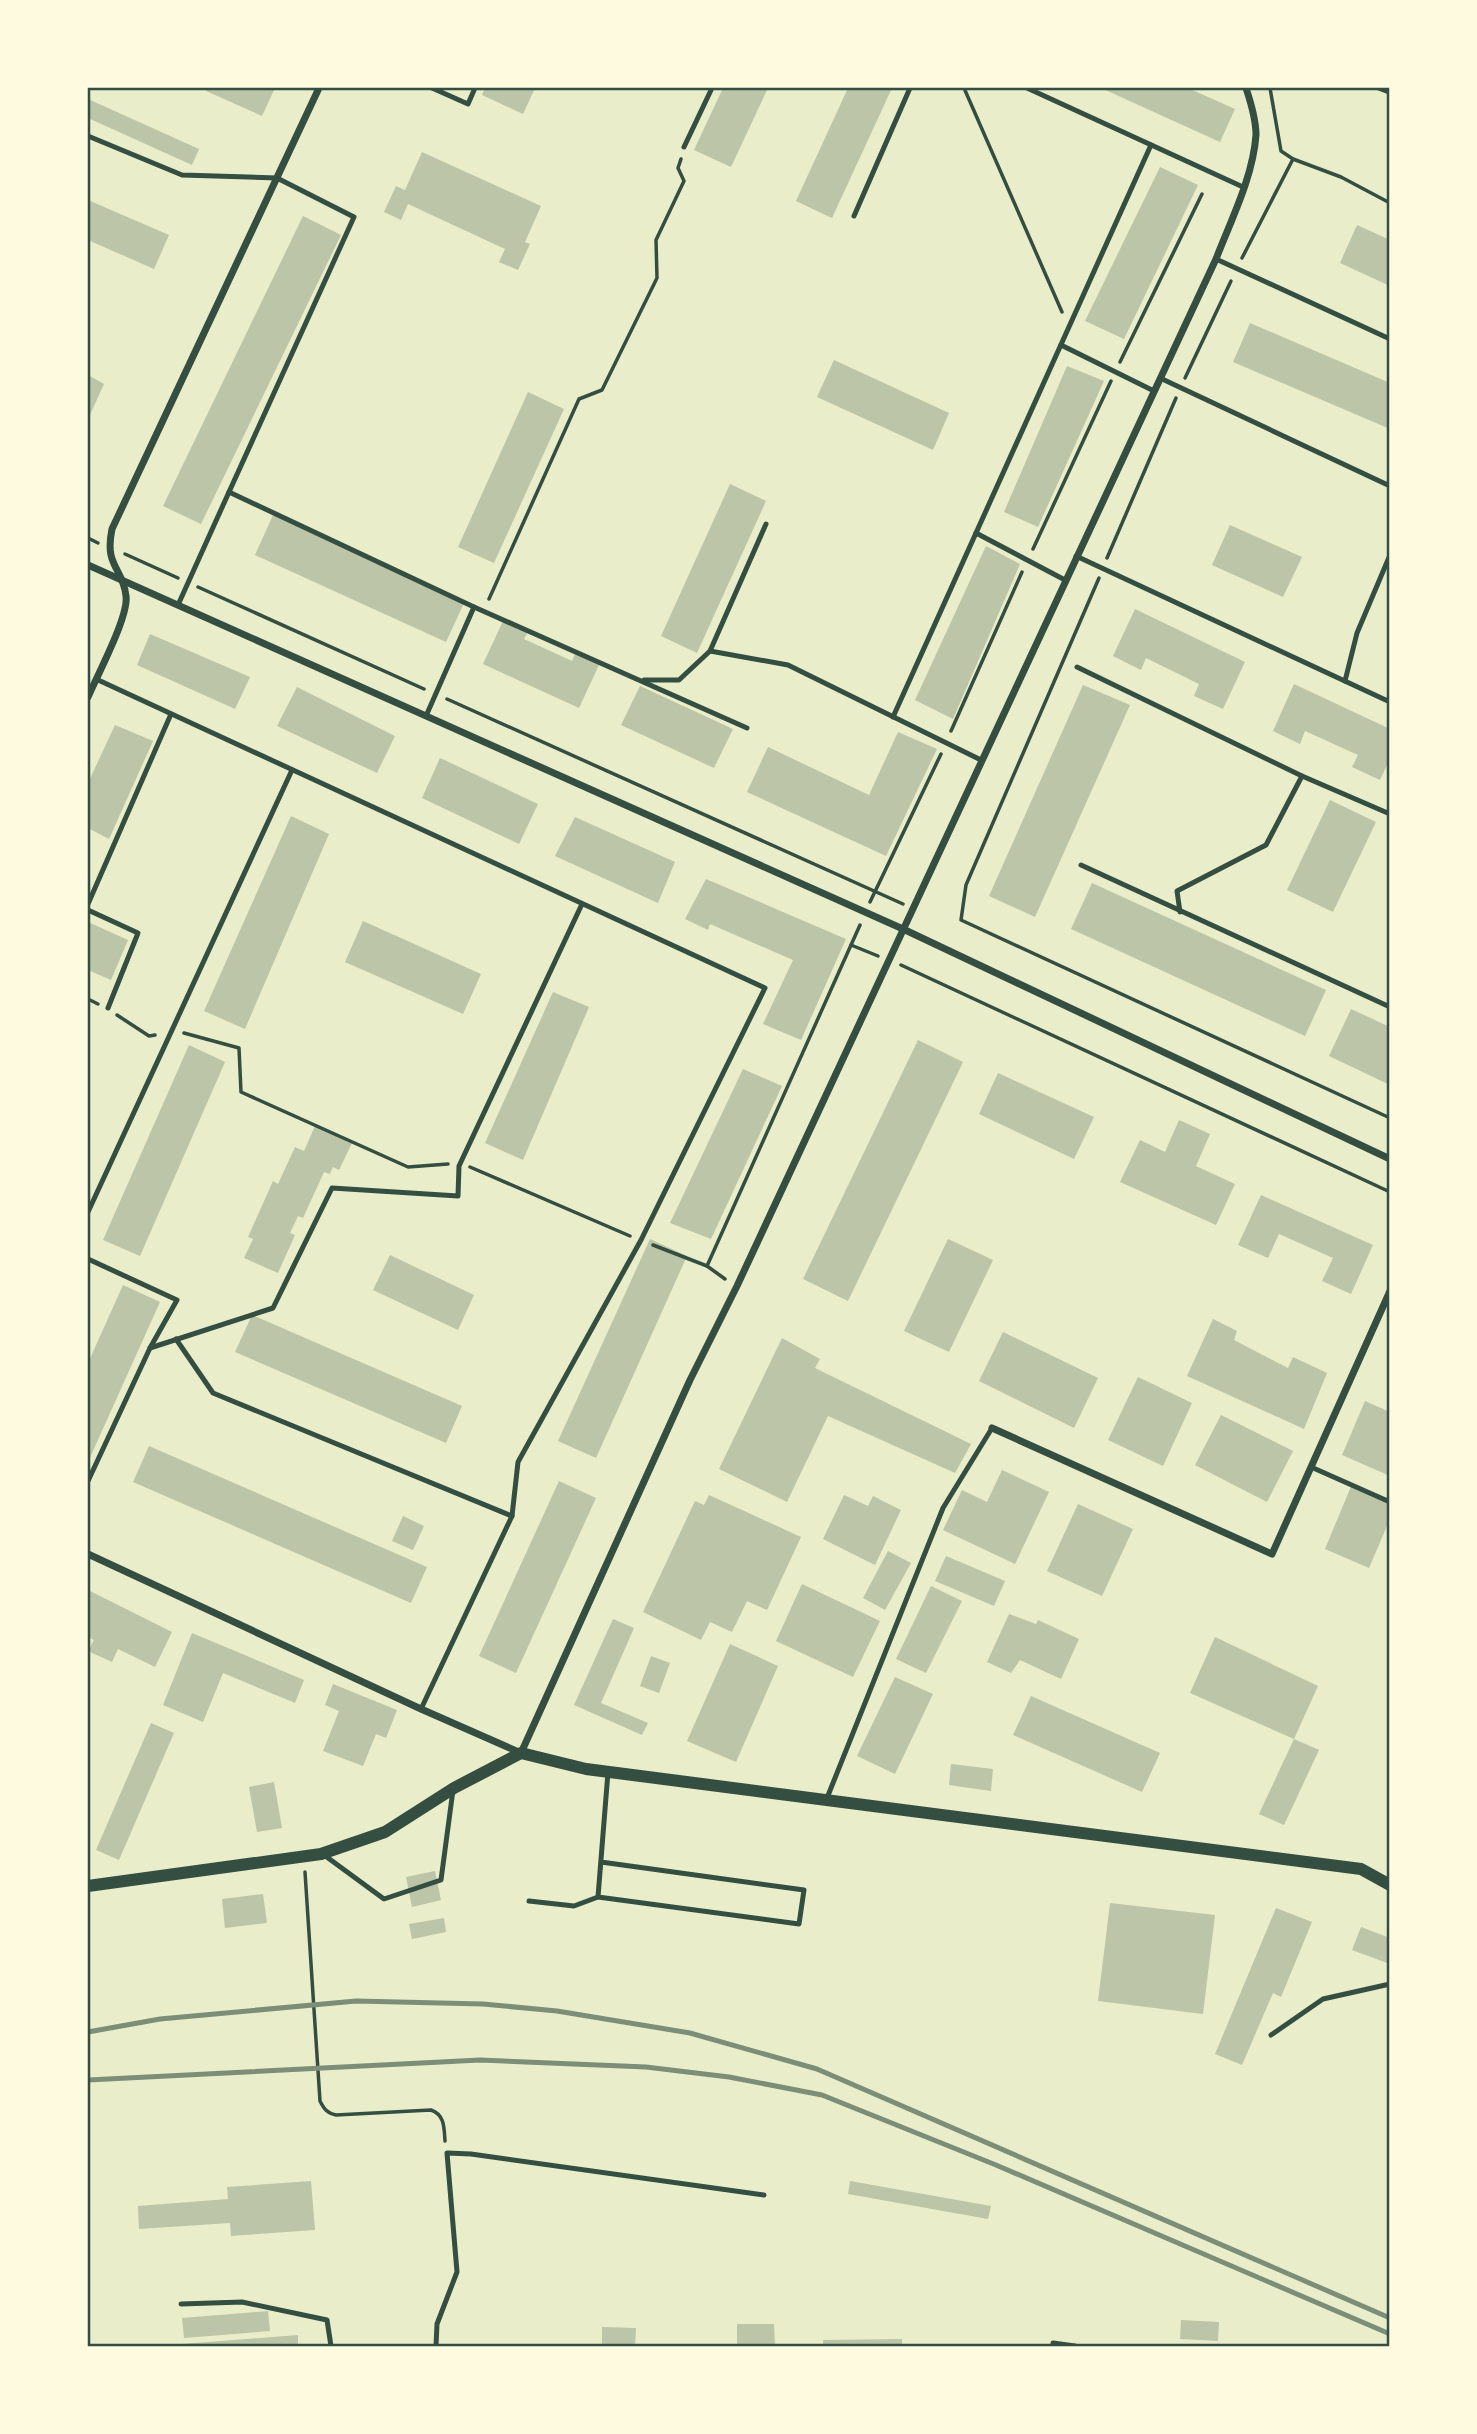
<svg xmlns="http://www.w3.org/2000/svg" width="1477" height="2434" font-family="'Noto Serif',serif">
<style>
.building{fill:#bcc5a7}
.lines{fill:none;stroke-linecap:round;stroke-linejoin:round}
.path{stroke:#344e41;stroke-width:3.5}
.service{stroke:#344e41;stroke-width:5}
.minor{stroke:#344e41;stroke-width:7}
.tertiary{stroke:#344e41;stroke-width:12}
.rail{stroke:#7c8e77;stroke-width:5}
.neatline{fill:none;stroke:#344e41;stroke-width:2.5}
</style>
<rect width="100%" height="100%" fill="#e9edc9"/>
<g class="building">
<path d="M 208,88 L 275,88 L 262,116 L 206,91 Z"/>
<path d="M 485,88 L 535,88 L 523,114 L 482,95 Z"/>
<path d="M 723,88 L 768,88 L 731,167 L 694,150 Z"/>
<path d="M 848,88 L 892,88 L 832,218 L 796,201 Z"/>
<path d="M 1101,88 L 1188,88 L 1235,109 L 1220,142 Z"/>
<path d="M 88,99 L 199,149 L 192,165 L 88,118 Z"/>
<path d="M 422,152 L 541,206 L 525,242 L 530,244 L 518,270 L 499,262 L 505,249 L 408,204 L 401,220 L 384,212 L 396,186 L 405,190 Z"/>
<path d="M 1160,167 L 1198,185 L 1124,339 L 1085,321 Z"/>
<path d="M 88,200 L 169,235 L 154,269 L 88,240 Z"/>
<path d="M 303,216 L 341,235 L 201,524 L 163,506 Z"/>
<path d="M 1357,225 L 1390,240 L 1390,286 L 1340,263 Z"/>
<path d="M 1250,323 L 1390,383 L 1390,429 L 1233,362 Z"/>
<path d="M 834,360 L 949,413 L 933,450 L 817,397 Z"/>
<path d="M 1067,366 L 1104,381 L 1038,527 L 1004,512 Z"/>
<path d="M 88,375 L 104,384 L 88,419 Z"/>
<path d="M 528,392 L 564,409 L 494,563 L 458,547 Z"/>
<path d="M 730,484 L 766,501 L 697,653 L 661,636 Z"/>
<path d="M 273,515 L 464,603 L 446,642 L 255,555 Z"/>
<path d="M 1230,525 L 1302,557 L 1283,597 L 1212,565 Z"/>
<path d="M 986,546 L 1020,564 L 953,719 L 915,700 Z"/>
<path d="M 1135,609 L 1245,662 L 1223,709 L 1194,696 L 1199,684 L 1146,658 L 1141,670 L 1113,656 Z"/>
<path d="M 503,621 L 528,632 L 524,639 L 572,661 L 575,654 L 599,665 L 579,708 L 483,664 Z"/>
<path d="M 150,634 L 250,677 L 235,709 L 137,665 Z"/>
<path d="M 1294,684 L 1390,729 L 1390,759 L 1380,780 L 1352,767 L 1358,755 L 1305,731 L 1300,744 L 1273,731 Z"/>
<path d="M 1083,685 L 1130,705 L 1035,917 L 989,896 Z"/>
<path d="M 640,686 L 733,729 L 714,768 L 621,725 Z"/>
<path d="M 297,687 L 395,736 L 377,773 L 277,726 Z"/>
<path d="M 115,725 L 153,741 L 109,839 L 88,828 L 88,783 Z"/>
<path d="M 898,732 L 937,749 L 886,856 L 747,792 L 768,747 L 869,795 Z"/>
<path d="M 440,758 L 538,804 L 519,844 L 422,798 Z"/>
<path d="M 1330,800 L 1376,822 L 1333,912 L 1287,890 Z"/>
<path d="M 291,816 L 329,834 L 245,1029 L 204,1011 Z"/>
<path d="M 575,817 L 675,862 L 658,903 L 555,856 Z"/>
<path d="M 706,879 L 846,939 L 801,1040 L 763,1024 L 793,960 L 710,924 L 708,930 L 685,919 Z"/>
<path d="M 1092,883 L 1326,990 L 1305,1036 L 1071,929 Z"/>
<path d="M 363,921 L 481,974 L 463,1014 L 345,962 Z"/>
<path d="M 88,922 L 128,940 L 111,980 L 88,970 Z"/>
<path d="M 553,992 L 589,1007 L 523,1160 L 485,1143 Z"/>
<path d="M 1351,1009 L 1390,1027 L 1390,1085 L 1329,1056 Z"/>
<path d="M 918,1040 L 963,1062 L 848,1301 L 803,1279 Z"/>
<path d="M 189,1045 L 225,1062 L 140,1256 L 103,1240 Z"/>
<path d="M 743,1069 L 782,1086 L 711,1239 L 670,1223 Z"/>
<path d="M 998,1073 L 1094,1117 L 1074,1159 L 979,1114 Z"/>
<path d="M 1179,1120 L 1210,1134 L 1196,1166 L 1235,1184 L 1216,1225 L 1120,1182 L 1140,1140 L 1165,1152 Z"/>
<path d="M 315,1126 L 352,1143 L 339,1170 L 333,1167 L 330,1174 L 324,1172 L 303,1218 L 298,1216 L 290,1233 L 295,1235 L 278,1273 L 244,1258 L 253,1239 L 248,1237 L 273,1181 L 278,1184 L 295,1147 L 304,1151 Z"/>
<path d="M 1261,1195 L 1373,1245 L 1351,1294 L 1322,1281 L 1333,1258 L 1279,1234 L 1268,1258 L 1238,1245 Z"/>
<path d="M 650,1239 L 687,1256 L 596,1458 L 558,1441 Z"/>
<path d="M 948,1239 L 993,1260 L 949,1352 L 904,1331 Z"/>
<path d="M 390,1255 L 474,1295 L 458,1330 L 373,1290 Z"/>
<path d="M 123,1285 L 160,1302 L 88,1462 L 88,1363 Z"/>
<path d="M 252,1315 L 462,1406 L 446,1443 L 235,1352 Z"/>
<path d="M 1213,1319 L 1237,1331 L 1234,1340 L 1288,1368 L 1293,1357 L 1327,1373 L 1304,1429 L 1187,1376 Z"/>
<path d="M 1003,1332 L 1098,1378 L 1074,1428 L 979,1381 Z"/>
<path d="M 782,1338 L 820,1359 L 815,1368 L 971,1444 L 955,1473 L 828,1416 L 787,1502 L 719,1469 Z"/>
<path d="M 1138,1377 L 1192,1403 L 1163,1466 L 1108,1440 Z"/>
<path d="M 1365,1401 L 1390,1412 L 1390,1476 L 1342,1455 Z"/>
<path d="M 1221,1415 L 1293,1451 L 1267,1502 L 1195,1465 Z"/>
<path d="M 149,1446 L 427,1567 L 411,1603 L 133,1482 Z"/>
<path d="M 1002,1470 L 1049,1492 L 1015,1564 L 943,1530 L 962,1490 L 987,1502 Z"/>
<path d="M 559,1481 L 596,1498 L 516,1673 L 479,1656 Z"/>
<path d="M 1352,1484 L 1390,1500 L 1390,1519 L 1369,1568 L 1325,1549 Z"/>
<path d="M 709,1495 L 801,1537 L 767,1610 L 747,1601 L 732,1632 L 710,1622 L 701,1640 L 643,1612 L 695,1501 L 704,1505 Z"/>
<path d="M 844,1495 L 868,1506 L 873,1496 L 901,1510 L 875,1565 L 823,1539 Z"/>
<path d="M 1078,1504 L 1133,1529 L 1102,1596 L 1047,1571 Z"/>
<path d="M 403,1516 L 424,1526 L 413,1550 L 392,1541 Z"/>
<path d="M 888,1551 L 911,1563 L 885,1610 L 863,1598 Z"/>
<path d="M 946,1556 L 1005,1581 L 994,1606 L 935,1581 Z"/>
<path d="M 802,1584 L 880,1621 L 853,1677 L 776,1641 Z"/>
<path d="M 931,1586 L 962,1601 L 926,1673 L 896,1659 Z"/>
<path d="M 88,1590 L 172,1632 L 155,1667 L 118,1649 L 112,1662 L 88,1651 L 94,1640 L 88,1637 Z"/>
<path d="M 1009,1614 L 1036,1624 L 1038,1620 L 1079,1639 L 1061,1679 L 1020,1660 L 1011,1673 L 987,1662 Z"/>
<path d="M 613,1619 L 634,1628 L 601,1703 L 648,1723 L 642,1735 L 574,1705 Z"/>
<path d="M 192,1633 L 304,1680 L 295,1703 L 223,1673 L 203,1722 L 163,1705 Z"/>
<path d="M 1215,1637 L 1318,1686 L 1294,1739 L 1190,1693 Z"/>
<path d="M 730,1644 L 778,1666 L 736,1762 L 687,1741 Z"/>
<path d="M 651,1656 L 670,1663 L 659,1693 L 640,1686 Z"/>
<path d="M 895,1677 L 933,1694 L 895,1774 L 857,1756 Z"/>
<path d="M 333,1684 L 397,1710 L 386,1738 L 376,1734 L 363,1766 L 323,1751 L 339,1711 L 325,1705 Z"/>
<path d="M 1031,1696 L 1160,1753 L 1142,1792 L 1013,1735 Z"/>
<path d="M 151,1723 L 174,1733 L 119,1860 L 96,1850 Z"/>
<path d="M 1294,1739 L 1319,1750 L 1284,1825 L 1259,1814 Z"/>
<path d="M 951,1764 L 993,1769 L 991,1791 L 949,1785 Z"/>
<path d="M 274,1782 L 282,1828 L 257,1832 L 249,1787 Z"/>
<path d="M 435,1871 L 441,1900 L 412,1907 L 406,1877 Z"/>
<path d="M 263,1894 L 267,1923 L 225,1928 L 222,1899 Z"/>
<path d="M 1110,1903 L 1215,1915 L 1203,2014 L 1098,2001 Z"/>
<path d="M 1276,1908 L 1312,1922 L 1281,1997 L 1273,1993 L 1242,2065 L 1215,2054 Z"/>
<path d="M 444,1918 L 446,1932 L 412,1939 L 409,1924 Z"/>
<path d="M 1361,1927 L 1390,1938 L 1390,1964 L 1352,1950 Z"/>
<path d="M 311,2181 L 315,2230 L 231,2236 L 230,2223 L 139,2229 L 138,2206 L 228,2199 L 227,2187 Z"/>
<path d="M 850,2181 L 991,2206 L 988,2219 L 848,2194 Z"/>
<path d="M 268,2311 L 270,2331 L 184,2338 L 182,2318 Z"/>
<path d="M 1181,2320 L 1219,2322 L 1218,2341 L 1180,2339 Z"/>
<path d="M 737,2324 L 774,2324 L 775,2346 L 737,2346 Z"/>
<path d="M 602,2327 L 636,2328 L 635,2346 L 602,2346 Z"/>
<path d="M 298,2335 L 298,2346 L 182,2346 L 182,2344 Z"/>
<path d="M 902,2339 L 902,2346 L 823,2346 L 823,2340 Z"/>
</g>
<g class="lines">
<g class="path">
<path d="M 964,88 L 1062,312"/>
<path d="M 1270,88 L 1281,151 L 1293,159"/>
<path d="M 1377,88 L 1390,93"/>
<path d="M 1242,258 L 1293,159 L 1341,177 L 1390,203"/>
<path d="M 1120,362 L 1202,194"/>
<path d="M 1185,378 L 1231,281"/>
<path d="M 88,538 L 98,543"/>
<path d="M 1033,549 L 1111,381"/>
<path d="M 125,554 L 178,578"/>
<path d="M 1107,558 L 1176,398"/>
<path d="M 1099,578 L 966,885 L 961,920 L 1390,1118"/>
<path d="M 198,587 L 424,689"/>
<path d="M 489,599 L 579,399 L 602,390 L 657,278 L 656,240 L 684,181 L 678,168 L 681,159"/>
<path d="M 447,699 L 903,904"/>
<path d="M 951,731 L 1022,572"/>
<path d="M 870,902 L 941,754"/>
<path d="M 851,945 L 878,956"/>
<path d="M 901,965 L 1390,1192"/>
<path d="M 88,999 L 98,1004"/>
<path d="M 117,1015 L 149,1036 L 155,1035"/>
<path d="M 184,1033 L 239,1048 L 241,1092 L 408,1167 L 448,1164"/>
<path d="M 470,1167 L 630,1236"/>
<path d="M 653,1245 L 707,1266 L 725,1279"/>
<path d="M 707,1266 L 860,925"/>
<path d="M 305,1872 L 320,2101 C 324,2109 327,2113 336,2115 L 431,2110 C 445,2115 444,2128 445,2141"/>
</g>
<g class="service">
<path d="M 432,88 L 468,104 L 475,88"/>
<path d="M 1027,88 L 1243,187"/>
<path d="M 88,136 L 182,175 L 277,178 L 354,217 L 229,492"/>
<path d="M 684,147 L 712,88"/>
<path d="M 854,216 L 910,88"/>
<path d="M 1216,259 L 1390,339"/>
<path d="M 1061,345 L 1154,391"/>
<path d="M 1160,378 L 1390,486"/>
<path d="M 976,533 L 1065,580"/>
<path d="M 1076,556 L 1390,702"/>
<path d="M 178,605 L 229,492 L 474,607 L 426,716"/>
<path d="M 474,607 L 747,728"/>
<path d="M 710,651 L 766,524"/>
<path d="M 1077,667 L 1302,776 L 1266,845 L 1177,891 L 1180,912"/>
<path d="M 96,679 L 765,988 L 641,1240 L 518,1462 L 512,1516 L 421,1709"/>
<path d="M 644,680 L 679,680 L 710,651 L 788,665 L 981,760"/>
<path d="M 1345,681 L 1357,633 L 1390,555"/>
<path d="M 893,717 L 1151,145"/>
<path d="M 1302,776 L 1390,814"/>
<path d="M 1081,865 L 1390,1007"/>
<path d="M 88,904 L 171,714"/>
<path d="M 88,910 L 138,933 L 108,1008"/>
<path d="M 88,1212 L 292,770"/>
<path d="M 88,1259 L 177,1300 L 150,1348 L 88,1481"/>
<path d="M 176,1339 L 213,1393 L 512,1516"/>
<path d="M 150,1348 L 273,1308 L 332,1188 L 458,1196 L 459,1166 L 582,904"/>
<path d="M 1311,1467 L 1390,1502"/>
<path d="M 827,1798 L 943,1508 L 992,1428"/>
<path d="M 324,1855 L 384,1899 L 441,1880 L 453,1790"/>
<path d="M 601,1862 L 804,1890 L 799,1924 L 598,1897 L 608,1772"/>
<path d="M 529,1901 L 574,1906 L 598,1897"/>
<path d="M 1271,2035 L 1323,1999 L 1390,1984"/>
<path d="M 181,2304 L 242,2302 L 327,2320 L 331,2346"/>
<path d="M 1053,2343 L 1075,2346"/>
<path d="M 436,2346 L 437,2324 L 457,2272 L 447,2153 L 471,2154 L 764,2195"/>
</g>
<g class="minor">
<path d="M 88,565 L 903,929 L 1390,1159"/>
<path d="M 88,697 C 97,676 129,616 126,596 C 123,567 104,567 112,529 L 319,88"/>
<path d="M 992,1428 L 1272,1554 L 1390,1291"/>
<path d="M 88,1554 L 421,1709 L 521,1753 L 690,1380 L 737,1286 L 1216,259 C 1231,220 1253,177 1256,135 C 1256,119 1251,103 1246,88"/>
</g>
<path class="tertiary" d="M 88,1886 L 321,1854 L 385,1832 L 454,1788 L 521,1753 L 586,1769 L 1361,1869 L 1390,1885"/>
<g class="rail">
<path d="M 88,2032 L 160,2019 L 356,2001 L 483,2004 L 557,2011 L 690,2033 L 817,2069 L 1390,2318"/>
<path d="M 88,2080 L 480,2060 L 646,2067 L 729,2077 L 822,2095 L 996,2165 L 1390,2334"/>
</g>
</g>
<rect width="1477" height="2434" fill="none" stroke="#fefae0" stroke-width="178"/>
<rect x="89" y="89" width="1299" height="2256" class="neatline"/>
</svg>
